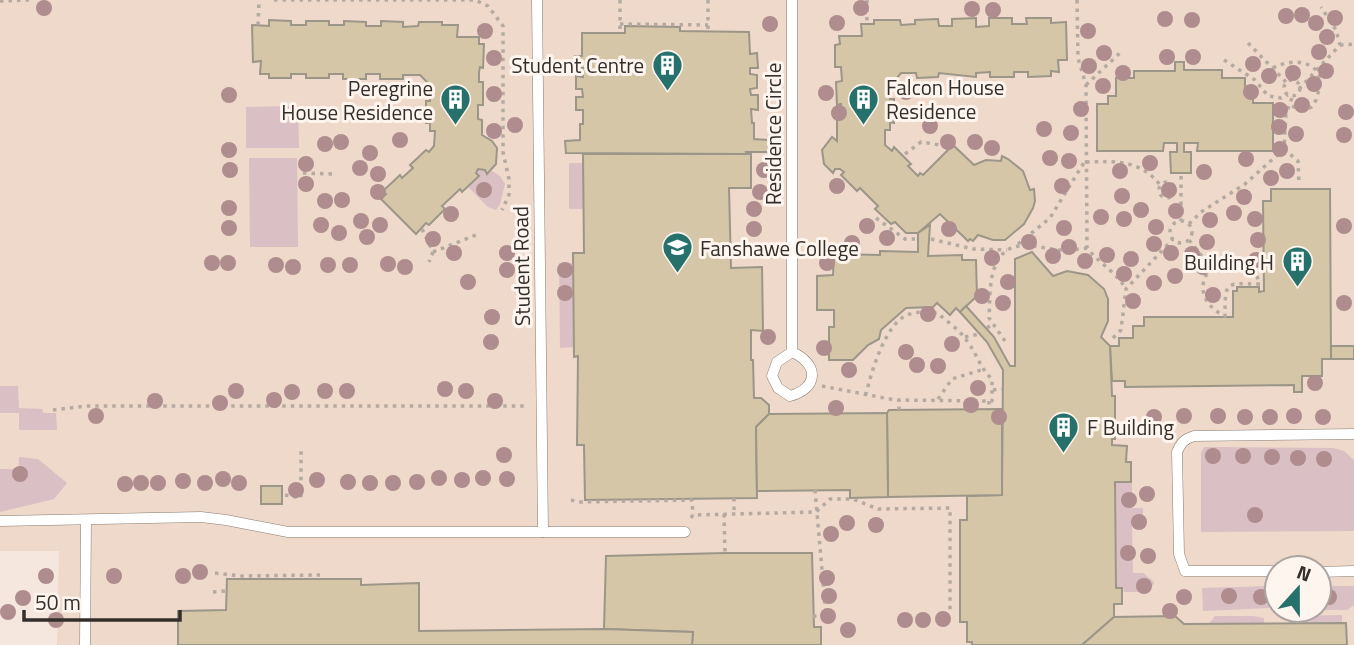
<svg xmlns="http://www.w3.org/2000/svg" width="1354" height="645" font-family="'Titillium Web',sans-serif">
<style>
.built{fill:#eed9ca;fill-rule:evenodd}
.green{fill:#dabfc4}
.building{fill:#d5c6a8;stroke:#9c9688;stroke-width:2}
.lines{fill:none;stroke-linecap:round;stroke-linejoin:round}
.lane-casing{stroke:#887c73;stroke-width:11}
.path{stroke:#b5aaa2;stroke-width:3.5;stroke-dasharray:3.5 5;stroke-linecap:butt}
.lane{stroke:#fff;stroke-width:10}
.tree{fill:#af8c8e}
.labels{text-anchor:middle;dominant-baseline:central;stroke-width:6;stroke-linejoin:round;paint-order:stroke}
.poi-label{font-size:21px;fill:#342e2b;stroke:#fef5ef;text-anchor:end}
.street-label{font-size:21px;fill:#342e2b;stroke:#fef5ef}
</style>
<rect width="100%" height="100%" fill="#f5e7dd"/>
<path class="built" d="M 0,0 L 1354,0 L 1354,645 L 57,645 L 59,551 L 0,551 ZM 1277,568 L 1319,568 L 1319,610 L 1277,610 Z"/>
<g class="green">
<path d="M 298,106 L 299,148 L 246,148 L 246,107 Z"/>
<path d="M 249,158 L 297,158 L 298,247 L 250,247 Z"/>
<path d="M 569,163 L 583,163 L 584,209 L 569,209 Z"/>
<path d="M 478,169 L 485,170 L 487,174 L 492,171 L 500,176 L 505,184 L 500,204 L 496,210 L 488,207 L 468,187 L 479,177 L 476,173 Z"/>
<path d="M 559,263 L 573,263 L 574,347 L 560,348 Z"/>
<path d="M 0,386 L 18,386 L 19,408 L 42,409 L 43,413 L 56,413 L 57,430 L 19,430 L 19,413 L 0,413 Z"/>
<path d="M 1204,447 L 1333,448 L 1344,451 L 1354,460 L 1354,531 L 1201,532 L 1201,453 Z"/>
<path d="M 19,457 L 38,459 L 67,483 L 54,499 L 0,512 L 0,469 L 19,469 Z"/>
<path d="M 1115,482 L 1132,482 L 1132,508 L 1143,508 L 1143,522 L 1132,523 L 1133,573 L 1143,573 L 1153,581 L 1154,584 L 1146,592 L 1124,592 L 1123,587 L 1110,587 L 1115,582 Z"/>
<path d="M 1271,586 L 1269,608 L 1203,611 L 1202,588 Z"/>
<path d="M 1319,586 L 1354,586 L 1354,605 L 1347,610 L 1289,610 L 1319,610 Z"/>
<path d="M 1342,615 L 1342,623 L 1289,624 L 1289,616 Z"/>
<path d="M 1215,616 L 1253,616 L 1264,618 L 1264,624 L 1209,624 Z"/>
</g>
<g class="building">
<path d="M 976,18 L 976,27 L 989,26 L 989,18 L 1012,18 L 1012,24 L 1027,24 L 1026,18 L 1051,18 L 1051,23 L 1066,22 L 1067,60 L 1058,60 L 1059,72 L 1051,71 L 1051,76 L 1028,77 L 1028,72 L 1014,72 L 1014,77 L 990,77 L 990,72 L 976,73 L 976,77 L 939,73 L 938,77 L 917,78 L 916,73 L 901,73 L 890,86 L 890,99 L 894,99 L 894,123 L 890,122 L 890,130 L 885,130 L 885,145 L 892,151 L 894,147 L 911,164 L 908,166 L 918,176 L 920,173 L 923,175 L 953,145 L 974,165 L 986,160 L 1001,161 L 1002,156 L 1008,159 L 1023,171 L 1030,190 L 1034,189 L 1035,201 L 1033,208 L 1024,224 L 1005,240 L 993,240 L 978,235 L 973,241 L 970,239 L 968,241 L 940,214 L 918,233 L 906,233 L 895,222 L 891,224 L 875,209 L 878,206 L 860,188 L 857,191 L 841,175 L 844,172 L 840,169 L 835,169 L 833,173 L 824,164 L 822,150 L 832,137 L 837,141 L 837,119 L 841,119 L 841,104 L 837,105 L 836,82 L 842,81 L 841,67 L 835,67 L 835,45 L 840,44 L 839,36 L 862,36 L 861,24 L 874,24 L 874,20 L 900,20 L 901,25 L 915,24 L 915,20 L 938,19 L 939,26 L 952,26 L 952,19 Z"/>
<path d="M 269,20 L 291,21 L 291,25 L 306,25 L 306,21 L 329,21 L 329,25 L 344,25 L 344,21 L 366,22 L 366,26 L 381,26 L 381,21 L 403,22 L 403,27 L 418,26 L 419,22 L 442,22 L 442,25 L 458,25 L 457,37 L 479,37 L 479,44 L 484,44 L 483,68 L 480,67 L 479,72 L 479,82 L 483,82 L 483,105 L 478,105 L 478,119 L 482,120 L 482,135 L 492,141 L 497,148 L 496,164 L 487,174 L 485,170 L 478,169 L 476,173 L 479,176 L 462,192 L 460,189 L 442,206 L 445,209 L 429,225 L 426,223 L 416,234 L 381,199 L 386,194 L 383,191 L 400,175 L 402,178 L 413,168 L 410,165 L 426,150 L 429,152 L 434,146 L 435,131 L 430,131 L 430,123 L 426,123 L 426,101 L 430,101 L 430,85 L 420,75 L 403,75 L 403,79 L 380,79 L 380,74 L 366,74 L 366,79 L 343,79 L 343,74 L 329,74 L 329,78 L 306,78 L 306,74 L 291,74 L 291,78 L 269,78 L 269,74 L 260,74 L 261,61 L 253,62 L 252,25 L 269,26 Z"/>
<path d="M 625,26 L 680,27 L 680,31 L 749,32 L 750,54 L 757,53 L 758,68 L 750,68 L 750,74 L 757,75 L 757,88 L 750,89 L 751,95 L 758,95 L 758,110 L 751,109 L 752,123 L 754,123 L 754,139 L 768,140 L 769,152 L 746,152 L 747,154 L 566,153 L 565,141 L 580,140 L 580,124 L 583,124 L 583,110 L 576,110 L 576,97 L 583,97 L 582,89 L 576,89 L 576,76 L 583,77 L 583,68 L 576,68 L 575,56 L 582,56 L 582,33 L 625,33 Z"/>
<path d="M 1175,62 L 1184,62 L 1184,70 L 1222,70 L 1222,78 L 1245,78 L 1245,94 L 1253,94 L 1253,103 L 1273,103 L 1273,151 L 1197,151 L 1198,143 L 1184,143 L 1184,152 L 1191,152 L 1191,173 L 1171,173 L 1170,152 L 1177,152 L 1177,143 L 1164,143 L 1163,151 L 1097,151 L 1097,104 L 1108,104 L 1108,96 L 1116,96 L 1116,78 L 1134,78 L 1134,71 L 1175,71 Z"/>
<path d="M 583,154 L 751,154 L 751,188 L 729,188 L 731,268 L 762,267 L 763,331 L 751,330 L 751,360 L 753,360 L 754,398 L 761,398 L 769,405 L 769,414 L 756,427 L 757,498 L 585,500 L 584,445 L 577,445 L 578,356 L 574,357 L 573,253 L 584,253 Z"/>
<path d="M 1271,189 L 1330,189 L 1331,359 L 1322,359 L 1322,376 L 1302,376 L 1302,392 L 1294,392 L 1294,385 L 1125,387 L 1125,381 L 1112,381 L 1110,346 L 1119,346 L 1119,338 L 1133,338 L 1133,326 L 1144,326 L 1144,317 L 1233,317 L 1233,291 L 1237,291 L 1237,287 L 1259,287 L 1259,292 L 1264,291 L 1263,201 L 1271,201 Z"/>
<path d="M 930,225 L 928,256 L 962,255 L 962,260 L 976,260 L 977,296 L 960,312 L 956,308 L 950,315 L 937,303 L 933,307 L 906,308 L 881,330 L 879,339 L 868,345 L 853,360 L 829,360 L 829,327 L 834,327 L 834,310 L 817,310 L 817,276 L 833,275 L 834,254 L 880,255 L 880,251 L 918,252 L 918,233 Z"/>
<path d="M 1032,252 L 1053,276 L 1067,271 L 1088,275 L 1104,289 L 1108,299 L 1108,321 L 1101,337 L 1110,346 L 1112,396 L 1115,396 L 1115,439 L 1112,439 L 1112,445 L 1127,446 L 1126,462 L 1131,462 L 1131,482 L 1115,482 L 1116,588 L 1122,588 L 1122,604 L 1114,604 L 1114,617 L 1082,645 L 972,645 L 972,642 L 967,642 L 967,622 L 960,622 L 960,520 L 967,520 L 967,496 L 1002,495 L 1003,370 L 987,342 L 960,312 L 966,306 L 994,337 L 1010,366 L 1015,366 L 1015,259 Z"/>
<rect x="1331" y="346" width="23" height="13"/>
<path d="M 1002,409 L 1002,495 L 888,497 L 887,413 L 889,410 Z"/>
<path d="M 887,413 L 888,497 L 850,498 L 850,490 L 757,491 L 756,427 L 769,414 Z"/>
<rect x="261" y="486" width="21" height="18"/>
<path d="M 725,553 L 812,553 L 814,627 L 821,627 L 821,645 L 692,645 L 693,632 L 604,629 L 606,556 Z"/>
<path d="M 227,579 L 361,579 L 361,585 L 419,583 L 419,631 L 604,629 L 693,632 L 692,645 L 178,645 L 178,611 L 226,610 Z"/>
<path d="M 1175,616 L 1184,624 L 1346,623 L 1347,645 L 1082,645 L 1114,617 Z"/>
</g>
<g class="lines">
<defs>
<g id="lane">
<path d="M 537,0 L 543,532"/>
<path d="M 792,0 L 792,352"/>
<path d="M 792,352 C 819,364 819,388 790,396 L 778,388 L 772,376 L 777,362 Z"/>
<path d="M 0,521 L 201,517 L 226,520 L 288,532 L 685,532"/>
<path d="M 1277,571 L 1185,571 L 1179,554 L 1177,452 C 1181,443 1184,439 1194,436 L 1354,434"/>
<path d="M 1319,572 L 1354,571"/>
<path d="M 85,645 L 86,520"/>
</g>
</defs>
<use href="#lane" class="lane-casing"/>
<g class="path">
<path d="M 274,0 L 475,0 L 488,6 L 503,26 L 503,152 L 509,179 L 509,195 L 502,210"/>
<path d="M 708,0 L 708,29"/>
<path d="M 867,0 L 867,24"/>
<path d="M 1077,0 L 1078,58 L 1086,85 L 1087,248 C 1099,263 1117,273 1126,289"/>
<path d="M 0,1 L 29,0"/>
<path d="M 620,24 L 708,25"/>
<path d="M 258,25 L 259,0"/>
<path d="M 620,29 L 620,0"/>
<path d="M 1248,43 L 1286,82"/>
<path d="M 1340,45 L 1354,44"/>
<path d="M 1224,60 L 1255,80 L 1268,96 L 1281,98 L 1288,95"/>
<path d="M 1273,68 C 1294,56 1329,62 1318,93 C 1317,98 1315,105 1310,108 C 1304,111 1295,107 1289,105"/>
<circle cx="1292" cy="88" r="8"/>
<path d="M 1086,85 L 1122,51"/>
<path d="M 1299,89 L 1340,45 L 1336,30 L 1321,7"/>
<path d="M 1284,149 L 1298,161 L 1299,185"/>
<path d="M 905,154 L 921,142 L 947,146"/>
<path d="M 1086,162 C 1116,161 1141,160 1160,185"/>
<path d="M 303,173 L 333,174"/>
<path d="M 1181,176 L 1181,221"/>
<circle cx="1167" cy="190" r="8"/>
<path d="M 876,218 L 905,239 L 915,239"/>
<circle cx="1181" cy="232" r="11"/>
<path d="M 1189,224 L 1201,212 L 1245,184 L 1284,149 L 1286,114 L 1293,95"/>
<path d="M 422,229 L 433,252 L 429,262"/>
<path d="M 931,239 L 973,249 L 1007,250"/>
<path d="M 1189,240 L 1211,268"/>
<path d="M 1018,244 L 1050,218 L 1085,161"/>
<path d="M 433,252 L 476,235"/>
<path d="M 1229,259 C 1245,261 1255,268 1260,284 C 1226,284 1225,279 1225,316 C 1194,302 1196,268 1229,259 Z"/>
<path d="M 987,328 L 993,324"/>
<path d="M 965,337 L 980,334"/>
<path d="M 1113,338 L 1121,330 L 1126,289 L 1173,239"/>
<path d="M 1005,341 L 989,318 C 990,303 989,283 994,269 C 1007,232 1038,250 1065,250 C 1072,250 1080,249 1087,248"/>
<path d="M 822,386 L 895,400 L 992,401 L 992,379 C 980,368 977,354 967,341 C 960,330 947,321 937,313 C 929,313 918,311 910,314 C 886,320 871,373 866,394"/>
<path d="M 993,390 L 1002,389"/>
<path d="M 938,399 L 952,379 L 981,370"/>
<path d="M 989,401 L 989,409"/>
<path d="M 53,410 L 87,406 L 527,406"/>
<path d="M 899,410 L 899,400"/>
<path d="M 285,495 L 301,498 L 301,447"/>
<path d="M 734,498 L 734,514"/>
<path d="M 571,500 L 579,502 L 692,500 L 693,515"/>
<path d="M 724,514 L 725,553"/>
<path d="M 691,518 L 693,515 L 816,512 L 830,499 L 853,499 L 878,509 L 950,508 L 950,613"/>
<path d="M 215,573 L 240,576 L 320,575"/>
<path d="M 213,592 L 225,591"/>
<path d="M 1279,613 L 1279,610"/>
<path d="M 813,616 L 826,616 L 815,490"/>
</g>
<use href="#lane" class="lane"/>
</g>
<g class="tree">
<circle cx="44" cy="8" r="8"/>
<circle cx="861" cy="8" r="8"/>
<circle cx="972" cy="9" r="8"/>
<circle cx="993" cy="10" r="8"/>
<circle cx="1302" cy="15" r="8"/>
<circle cx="1286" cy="16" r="8"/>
<circle cx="1335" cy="18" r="8"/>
<circle cx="1165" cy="19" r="8"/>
<circle cx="1192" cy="20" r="8"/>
<circle cx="837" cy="23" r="8"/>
<circle cx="1316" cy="23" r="8"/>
<circle cx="770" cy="24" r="8"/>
<circle cx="485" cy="31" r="8"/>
<circle cx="1088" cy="31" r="8"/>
<circle cx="1327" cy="37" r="8"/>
<circle cx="1319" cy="52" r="8"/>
<circle cx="1104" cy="53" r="8"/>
<circle cx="1167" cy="57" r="8"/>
<circle cx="1193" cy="57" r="8"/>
<circle cx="494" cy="58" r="8"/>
<circle cx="1253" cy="64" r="8"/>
<circle cx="1089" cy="66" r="8"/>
<circle cx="1326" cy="71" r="8"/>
<circle cx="1123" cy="73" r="8"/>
<circle cx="1293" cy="73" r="8"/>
<circle cx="1269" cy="76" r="8"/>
<circle cx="1314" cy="84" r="8"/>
<circle cx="1103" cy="86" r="8"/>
<circle cx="906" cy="92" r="8"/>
<circle cx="1251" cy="92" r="8"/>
<circle cx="826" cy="93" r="8"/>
<circle cx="494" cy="94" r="8"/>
<circle cx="229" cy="95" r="8"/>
<circle cx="1302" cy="105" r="8"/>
<circle cx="1081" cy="109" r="8"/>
<circle cx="1280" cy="110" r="8"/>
<circle cx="1346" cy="112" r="8"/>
<circle cx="839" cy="113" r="8"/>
<circle cx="515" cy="125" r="8"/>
<circle cx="930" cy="126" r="8"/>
<circle cx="1279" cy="127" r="8"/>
<circle cx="1044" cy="129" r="8"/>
<circle cx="494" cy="131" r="8"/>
<circle cx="1071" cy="133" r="8"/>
<circle cx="1296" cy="134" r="8"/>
<circle cx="1344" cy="135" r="8"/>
<circle cx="400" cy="140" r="8"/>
<circle cx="341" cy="142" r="8"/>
<circle cx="948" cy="142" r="8"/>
<circle cx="975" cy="142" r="8"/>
<circle cx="325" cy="144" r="8"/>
<circle cx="992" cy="148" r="8"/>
<circle cx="1280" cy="149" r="8"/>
<circle cx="229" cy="150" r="8"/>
<circle cx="370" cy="153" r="8"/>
<circle cx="1050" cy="158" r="8"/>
<circle cx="1246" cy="159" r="8"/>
<circle cx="1069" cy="161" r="8"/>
<circle cx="1150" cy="163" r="8"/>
<circle cx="306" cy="164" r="8"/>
<circle cx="360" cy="168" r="8"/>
<circle cx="230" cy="170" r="8"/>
<circle cx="764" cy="170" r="8"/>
<circle cx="1120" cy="171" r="8"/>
<circle cx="1287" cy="171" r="8"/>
<circle cx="1204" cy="172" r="8"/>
<circle cx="378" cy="174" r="8"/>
<circle cx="1271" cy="178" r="8"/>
<circle cx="306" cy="184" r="8"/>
<circle cx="837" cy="186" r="8"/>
<circle cx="1062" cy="186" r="8"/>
<circle cx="484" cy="190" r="8"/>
<circle cx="1169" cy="190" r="8"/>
<circle cx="378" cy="192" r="8"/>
<circle cx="760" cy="192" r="8"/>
<circle cx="1122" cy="196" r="8"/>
<circle cx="1244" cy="197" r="8"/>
<circle cx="342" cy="200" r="8"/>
<circle cx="325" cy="201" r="8"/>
<circle cx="229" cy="208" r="8"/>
<circle cx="754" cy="209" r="8"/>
<circle cx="1141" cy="210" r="8"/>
<circle cx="1176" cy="211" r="8"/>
<circle cx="1234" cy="213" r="8"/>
<circle cx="451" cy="214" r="8"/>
<circle cx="1101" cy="217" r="8"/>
<circle cx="1124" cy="219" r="8"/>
<circle cx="1255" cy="219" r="8"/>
<circle cx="1210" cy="220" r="8"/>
<circle cx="361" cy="221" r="8"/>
<circle cx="321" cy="225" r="8"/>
<circle cx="380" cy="225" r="8"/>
<circle cx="867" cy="226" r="8"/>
<circle cx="1344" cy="226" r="8"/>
<circle cx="1156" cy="227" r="8"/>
<circle cx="229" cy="228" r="8"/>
<circle cx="1064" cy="228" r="8"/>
<circle cx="754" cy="229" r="8"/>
<circle cx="949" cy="229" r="8"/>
<circle cx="339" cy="233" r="8"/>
<circle cx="367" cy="237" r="8"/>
<circle cx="887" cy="238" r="8"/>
<circle cx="433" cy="239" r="8"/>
<circle cx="1258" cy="240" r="8"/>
<circle cx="1029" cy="242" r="8"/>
<circle cx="1207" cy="242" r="8"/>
<circle cx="852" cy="243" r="8"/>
<circle cx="1154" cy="244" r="8"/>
<circle cx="1069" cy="247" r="8"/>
<circle cx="771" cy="251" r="8"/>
<circle cx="454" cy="253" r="8"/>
<circle cx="507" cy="253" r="8"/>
<circle cx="1171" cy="253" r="8"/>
<circle cx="1192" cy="254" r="8"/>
<circle cx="1107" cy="255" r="8"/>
<circle cx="1053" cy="256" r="8"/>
<circle cx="992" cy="258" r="8"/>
<circle cx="1131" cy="259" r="8"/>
<circle cx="1256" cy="260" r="8"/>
<circle cx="1085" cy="261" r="8"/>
<circle cx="212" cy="263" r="8"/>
<circle cx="228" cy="263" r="8"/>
<circle cx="827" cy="263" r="8"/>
<circle cx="388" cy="264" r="8"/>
<circle cx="276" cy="265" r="8"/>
<circle cx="328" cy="265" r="8"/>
<circle cx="350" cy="265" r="8"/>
<circle cx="1227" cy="265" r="8"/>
<circle cx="293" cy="267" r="8"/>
<circle cx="405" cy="267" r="8"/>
<circle cx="1203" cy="267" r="8"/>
<circle cx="507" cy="270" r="8"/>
<circle cx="565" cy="270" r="8"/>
<circle cx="1124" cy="274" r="8"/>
<circle cx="1175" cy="276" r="8"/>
<circle cx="468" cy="282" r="8"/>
<circle cx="1008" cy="282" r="8"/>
<circle cx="1154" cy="283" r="8"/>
<circle cx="565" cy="293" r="8"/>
<circle cx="1213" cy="295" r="8"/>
<circle cx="982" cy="296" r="8"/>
<circle cx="1133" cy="301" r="8"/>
<circle cx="1003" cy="303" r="8"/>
<circle cx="1344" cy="303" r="8"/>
<circle cx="928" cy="314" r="8"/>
<circle cx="492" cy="317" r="8"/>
<circle cx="768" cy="337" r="8"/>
<circle cx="491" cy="342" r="8"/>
<circle cx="952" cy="344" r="8"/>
<circle cx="824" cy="348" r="8"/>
<circle cx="906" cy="352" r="8"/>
<circle cx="917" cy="365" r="8"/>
<circle cx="938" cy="366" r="8"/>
<circle cx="849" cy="370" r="8"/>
<circle cx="1315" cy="383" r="8"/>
<circle cx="978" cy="388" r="8"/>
<circle cx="445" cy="389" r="8"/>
<circle cx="236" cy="391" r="8"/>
<circle cx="325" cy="391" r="8"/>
<circle cx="347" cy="391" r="8"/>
<circle cx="466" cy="391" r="8"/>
<circle cx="292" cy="392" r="8"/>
<circle cx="274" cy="400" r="8"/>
<circle cx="155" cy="401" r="8"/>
<circle cx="495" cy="401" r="8"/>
<circle cx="220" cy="403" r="8"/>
<circle cx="971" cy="405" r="8"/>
<circle cx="836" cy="408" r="8"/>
<circle cx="96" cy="416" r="8"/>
<circle cx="1184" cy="416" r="8"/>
<circle cx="1218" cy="416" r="8"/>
<circle cx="1294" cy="416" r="8"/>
<circle cx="999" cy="417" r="8"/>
<circle cx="1154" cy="417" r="8"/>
<circle cx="1245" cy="417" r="8"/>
<circle cx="1270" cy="417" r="8"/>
<circle cx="1323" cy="417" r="8"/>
<circle cx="504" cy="455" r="8"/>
<circle cx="1213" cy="456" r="8"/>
<circle cx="1243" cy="456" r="8"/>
<circle cx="1272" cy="457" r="8"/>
<circle cx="1298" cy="458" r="8"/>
<circle cx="1324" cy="459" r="8"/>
<circle cx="20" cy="474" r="8"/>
<circle cx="439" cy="478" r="8"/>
<circle cx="483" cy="478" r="8"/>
<circle cx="223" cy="479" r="8"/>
<circle cx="507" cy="479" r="8"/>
<circle cx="317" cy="480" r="8"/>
<circle cx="462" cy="480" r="8"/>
<circle cx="183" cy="481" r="8"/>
<circle cx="348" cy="482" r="8"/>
<circle cx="417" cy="482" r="8"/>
<circle cx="141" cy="483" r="8"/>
<circle cx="158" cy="483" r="8"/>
<circle cx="205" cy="483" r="8"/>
<circle cx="239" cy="483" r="8"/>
<circle cx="370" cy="483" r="8"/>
<circle cx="393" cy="483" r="8"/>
<circle cx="125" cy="484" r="8"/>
<circle cx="296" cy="490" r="8"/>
<circle cx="1147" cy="494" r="8"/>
<circle cx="1129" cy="500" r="8"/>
<circle cx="1255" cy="515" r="8"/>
<circle cx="1139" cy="522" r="8"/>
<circle cx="847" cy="523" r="8"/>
<circle cx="876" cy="525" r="8"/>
<circle cx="831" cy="534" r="8"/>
<circle cx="1128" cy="553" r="8"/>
<circle cx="1148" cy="556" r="8"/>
<circle cx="200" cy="572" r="8"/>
<circle cx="46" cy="576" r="8"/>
<circle cx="114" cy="576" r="8"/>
<circle cx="183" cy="576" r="8"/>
<circle cx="827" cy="578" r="8"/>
<circle cx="1144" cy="586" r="8"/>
<circle cx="829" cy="596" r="8"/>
<circle cx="1229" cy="596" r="8"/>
<circle cx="1184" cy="597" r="8"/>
<circle cx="1261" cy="597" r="8"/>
<circle cx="1329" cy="597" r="8"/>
<circle cx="23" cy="598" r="8"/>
<circle cx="1170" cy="611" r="8"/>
<circle cx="8" cy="612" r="8"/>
<circle cx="828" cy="616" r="8"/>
<circle cx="943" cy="619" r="8"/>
<circle cx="56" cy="620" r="8"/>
<circle cx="905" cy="620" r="8"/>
<circle cx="923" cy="620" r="8"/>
<circle cx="848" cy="630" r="8"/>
</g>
<defs>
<symbol id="building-pin" viewBox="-11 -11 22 30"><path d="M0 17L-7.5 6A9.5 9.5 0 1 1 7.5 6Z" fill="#27716c" stroke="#fef5ef"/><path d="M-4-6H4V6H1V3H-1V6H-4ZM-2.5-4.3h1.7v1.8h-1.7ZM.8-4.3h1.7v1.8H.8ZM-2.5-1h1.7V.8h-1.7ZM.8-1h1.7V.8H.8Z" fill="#fff"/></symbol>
<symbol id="university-pin" viewBox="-11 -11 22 30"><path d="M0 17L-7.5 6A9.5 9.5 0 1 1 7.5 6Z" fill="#27716c" stroke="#fef5ef"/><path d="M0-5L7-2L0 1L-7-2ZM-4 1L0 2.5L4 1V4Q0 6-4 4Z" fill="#fff"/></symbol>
</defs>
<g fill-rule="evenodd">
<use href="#building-pin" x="650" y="48" width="35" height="47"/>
<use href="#building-pin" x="846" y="82" width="35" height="47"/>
<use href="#building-pin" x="438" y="82" width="35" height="47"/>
<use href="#university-pin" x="660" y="230" width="35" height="47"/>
<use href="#building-pin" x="1280" y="244" width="35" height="47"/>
<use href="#building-pin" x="1046" y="410" width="35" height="47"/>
</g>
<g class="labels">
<g class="poi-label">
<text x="644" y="65">Student Centre</text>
<text x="886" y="87" text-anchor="start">Falcon House<tspan x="886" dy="24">Residence</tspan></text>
<text x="433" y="88">Peregrine<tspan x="433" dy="24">House Residence</tspan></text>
<text x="700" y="248" text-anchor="start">Fanshawe College</text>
<text x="1274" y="262">Building H</text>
<text x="1087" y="427" text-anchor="start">F Building</text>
</g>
<g class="street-label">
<text transform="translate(773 134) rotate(-90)">Residence Circle</text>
<text transform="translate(521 266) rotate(-91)">Student Road</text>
</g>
</g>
<g transform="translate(1298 589) rotate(21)"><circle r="33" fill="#fef5ef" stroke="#ada5a1" stroke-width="2"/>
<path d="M0-5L12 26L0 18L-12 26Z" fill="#27716c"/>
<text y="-10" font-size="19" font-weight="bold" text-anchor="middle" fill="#342e2b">N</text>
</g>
<path d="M24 610v10h156v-10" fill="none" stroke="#342e2b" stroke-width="3.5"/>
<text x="35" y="610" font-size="21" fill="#342e2b" stroke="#fef5ef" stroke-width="5" paint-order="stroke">50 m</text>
</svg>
